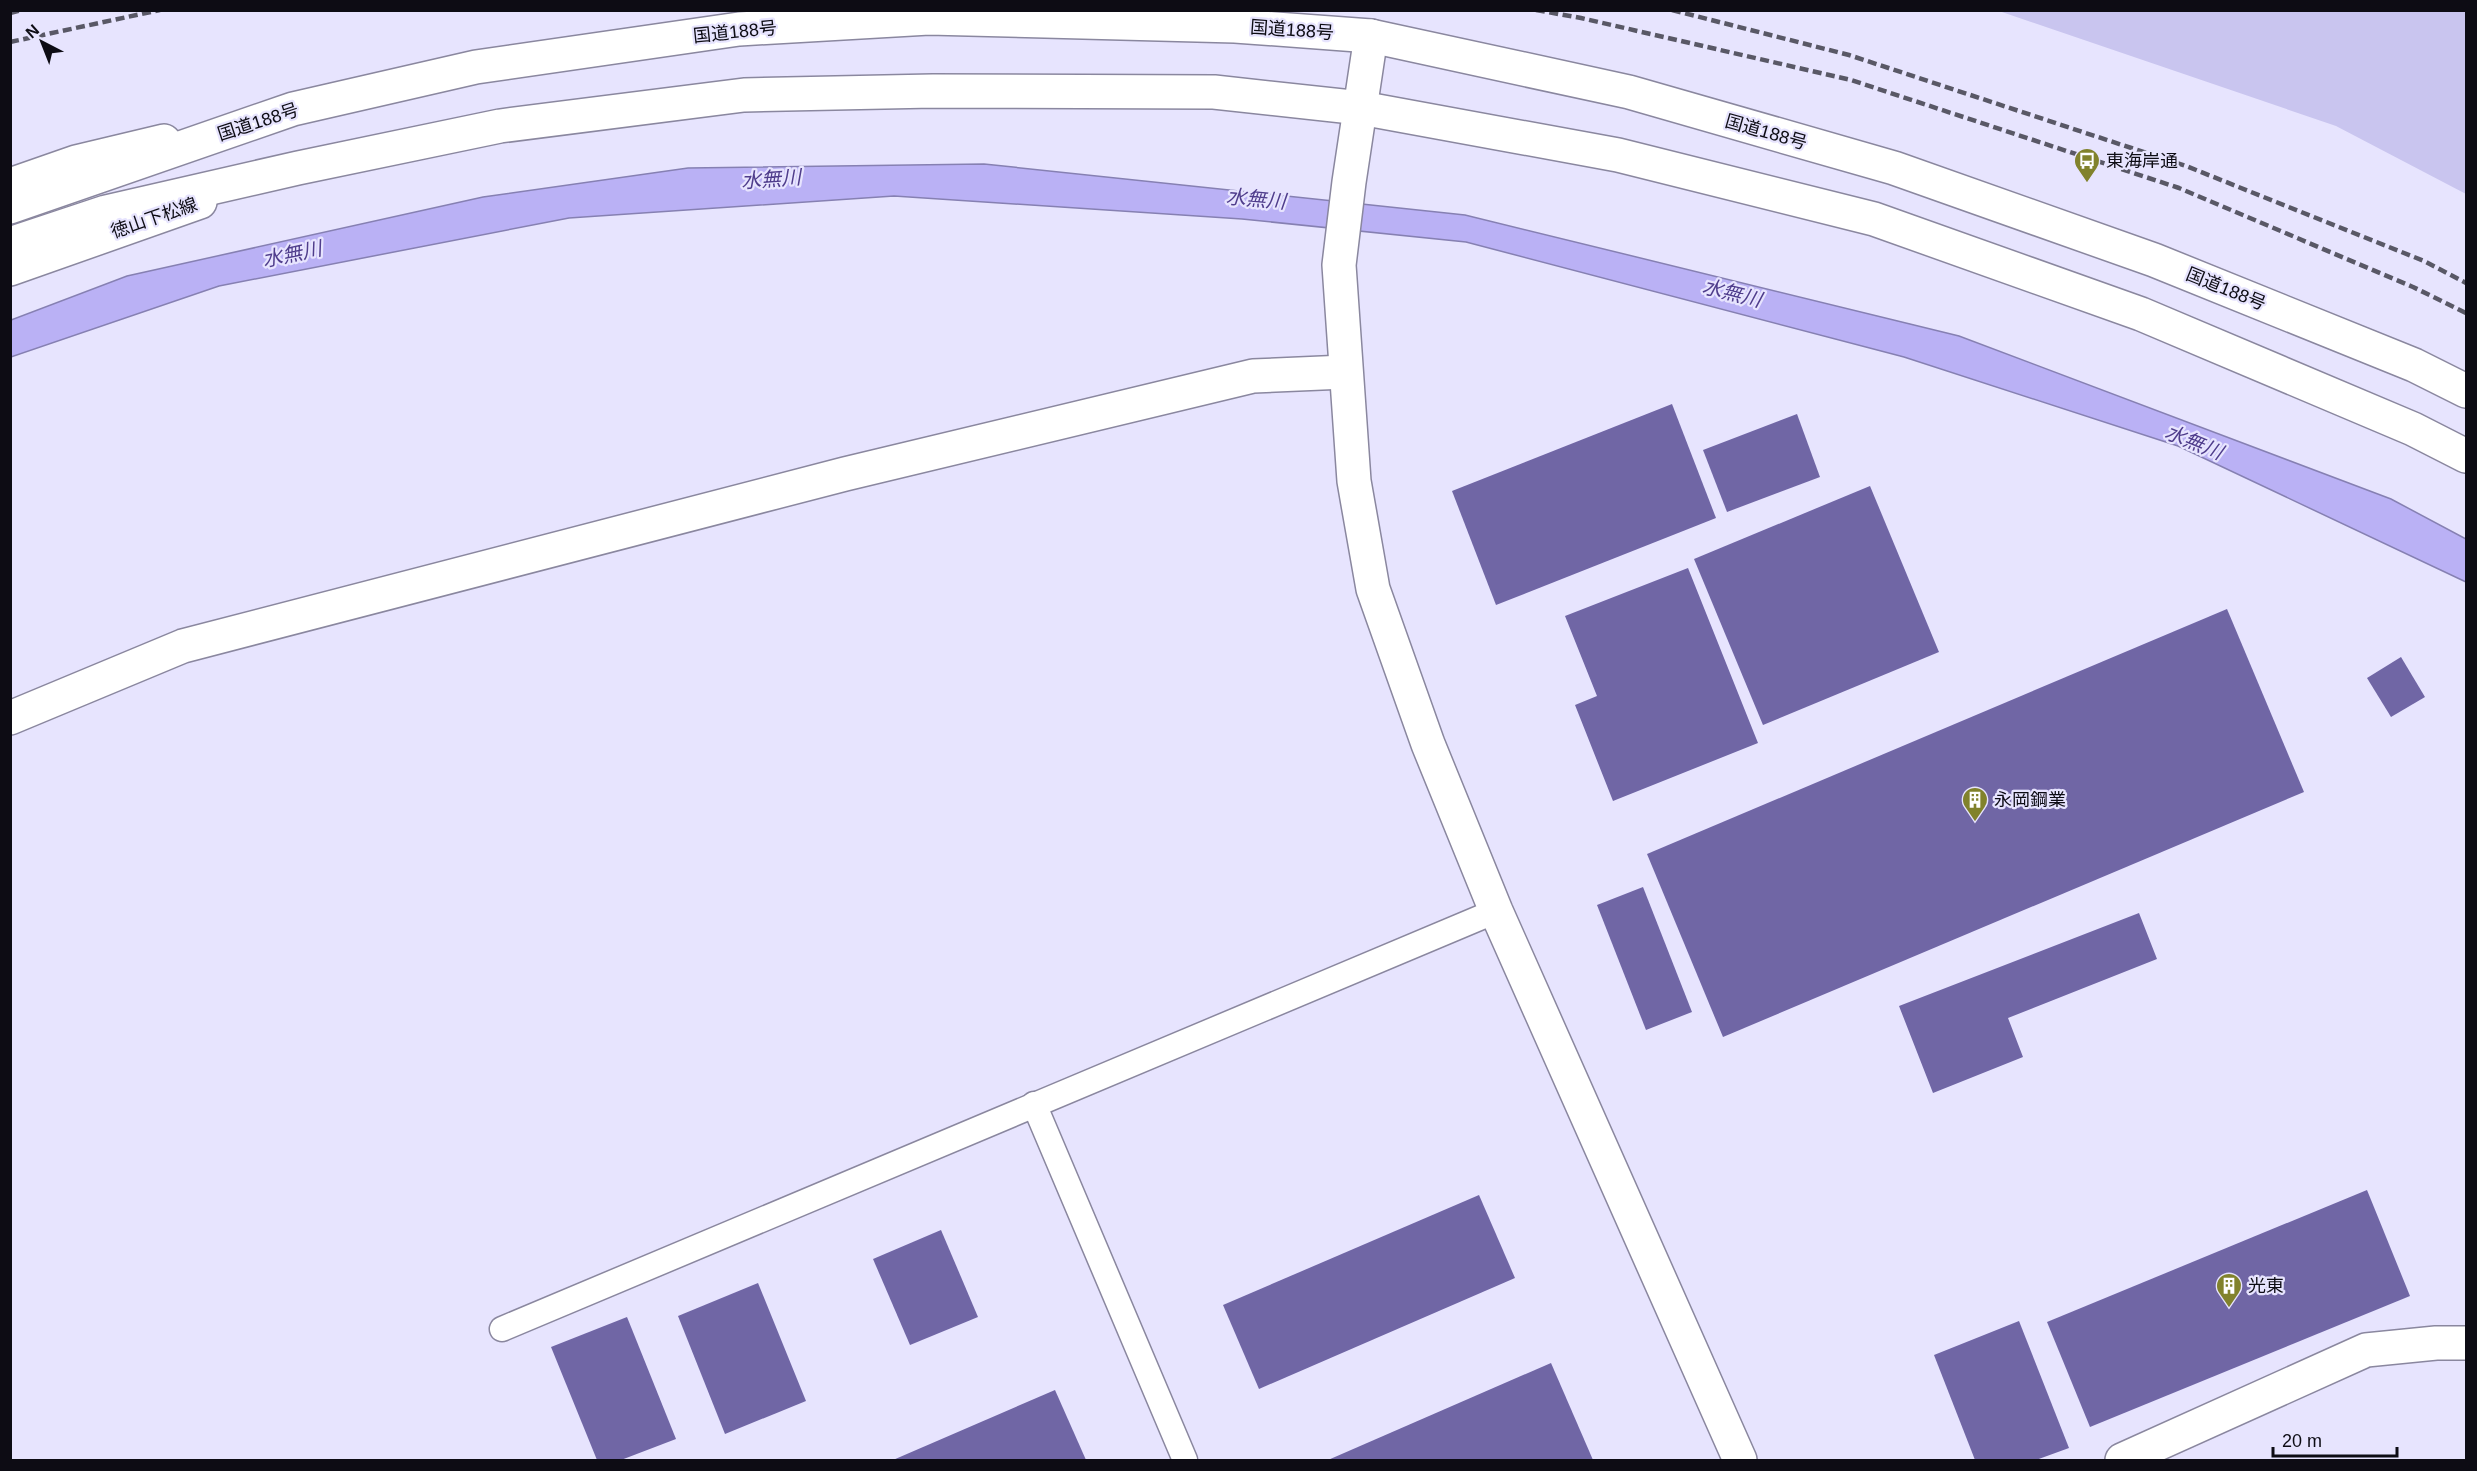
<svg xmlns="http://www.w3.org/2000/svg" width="2477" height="1471" font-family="Helvetica,'Noto Sans JP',sans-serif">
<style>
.green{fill:#c9c5ef}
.water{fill:#bab1f5;stroke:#8680b2;stroke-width:1.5}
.building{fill:#7066a5}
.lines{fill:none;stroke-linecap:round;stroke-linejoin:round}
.service-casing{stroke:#8a879f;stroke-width:27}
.minor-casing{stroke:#8a879f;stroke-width:36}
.secondary-casing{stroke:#8a879f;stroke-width:36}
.trunk-casing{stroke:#8a879f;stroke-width:36}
.service{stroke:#fff;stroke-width:24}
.minor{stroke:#fff;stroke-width:33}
.secondary{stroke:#fff;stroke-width:33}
.trunk{stroke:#fff;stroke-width:33}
.rail{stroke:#595866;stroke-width:4.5;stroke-dasharray:9 4.5;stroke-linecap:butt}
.labels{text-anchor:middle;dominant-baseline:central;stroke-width:4.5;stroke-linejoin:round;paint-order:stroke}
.street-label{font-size:18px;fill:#0d0c14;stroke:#e7e4fe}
.poi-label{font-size:18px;fill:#0d0c14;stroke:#e7e4fe;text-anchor:start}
.water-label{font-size:20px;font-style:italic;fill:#4f3d8c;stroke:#e7e4fe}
</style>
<rect width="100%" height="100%" fill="#e7e4fe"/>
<path class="green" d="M 1999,11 L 2466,11 L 2466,194 L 2336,126 Z"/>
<path class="water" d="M 984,164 L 1465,215 L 1959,336 L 2391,499 L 2466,539 L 2466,582 L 2178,446 L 1904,357 L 1466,242 L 1242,219 L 894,196 L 569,218 L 219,286 L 11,357 L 11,320 L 127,276 L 483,197 L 688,168 Z"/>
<g class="building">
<path d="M 1672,404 L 1716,518 L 1496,605 L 1452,491 Z"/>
<path d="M 1797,414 L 1820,477 L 1727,512 L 1703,450 Z"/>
<path d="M 1870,486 L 1939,652 L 1763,725 L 1694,559 Z"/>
<path d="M 1688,568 L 1758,743 L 1613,801 L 1575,705 L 1597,696 L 1565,616 Z"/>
<path d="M 2227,609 L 2304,792 L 1723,1037 L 1647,854 Z"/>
<path d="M 2401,657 L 2425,697 L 2391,717 L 2367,678 Z"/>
<path d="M 1643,887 L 1692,1012 L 1646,1030 L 1597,905 Z"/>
<path d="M 2139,913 L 2157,959 L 2008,1018 L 2023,1057 L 1933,1093 L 1899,1006 Z"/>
<path d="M 2367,1190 L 2410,1296 L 2090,1427 L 2047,1322 Z"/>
<path d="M 1479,1195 L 1515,1278 L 1259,1389 L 1223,1305 Z"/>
<path d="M 941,1230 L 978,1317 L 910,1345 L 873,1259 Z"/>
<path d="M 758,1283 L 806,1401 L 725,1434 L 678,1316 Z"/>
<path d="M 627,1317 L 676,1439 L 621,1460 L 597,1460 L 551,1347 Z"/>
<path d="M 2019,1321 L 2069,1448 L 2036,1460 L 1975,1460 L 1934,1355 Z"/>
<path d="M 1551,1363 L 1593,1460 L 1328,1460 Z"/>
<path d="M 1055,1390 L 1086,1460 L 893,1460 Z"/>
</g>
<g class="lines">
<defs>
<g id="service">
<path d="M 1034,1104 L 1185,1460"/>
<path d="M 502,1329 L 1496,911"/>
</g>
<g id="minor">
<path d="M 1371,36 L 1349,182 L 1339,265 L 1354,481 L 1373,589 L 1428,744 L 1496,911 L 1740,1460"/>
<path d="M 10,718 L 183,646 L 845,474 L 1253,376 L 1345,372"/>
<path d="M 2122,1460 L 2366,1350 L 2436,1343 L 2466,1343"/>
</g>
<g id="secondary">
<path d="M 10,185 L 76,162 L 164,141"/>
<path d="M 10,269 L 200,202"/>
</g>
<g id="trunk">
<path d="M 10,207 L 293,109 L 476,67 L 739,29 L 929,18 L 1235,26 L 1371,36 L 1629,92 L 1894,168 L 2154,260 L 2414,365 L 2466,391"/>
<path d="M 10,244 L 106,212 L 298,168 L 500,126 L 744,95 L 933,91 L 1214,92 L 1361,108 L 1618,155 L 1874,219 L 2141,314 L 2413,429 L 2466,456"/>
</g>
</defs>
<use href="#service" class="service-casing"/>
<use href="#minor" class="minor-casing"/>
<use href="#secondary" class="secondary-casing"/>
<use href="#trunk" class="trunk-casing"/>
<use href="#service" class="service"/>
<use href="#minor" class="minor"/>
<use href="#secondary" class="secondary"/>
<use href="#trunk" class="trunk"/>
<g class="rail">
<path d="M 1536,10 L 1581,18 L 1851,80 L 2179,188 L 2413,287 L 2466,313"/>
<path d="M 1672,10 L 1849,55 L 2186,166 L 2424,261 L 2466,283"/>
<path d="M 10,13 L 22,10"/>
<path d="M 10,42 L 160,10"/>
</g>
</g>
<defs>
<symbol id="bus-pin" viewBox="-11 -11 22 30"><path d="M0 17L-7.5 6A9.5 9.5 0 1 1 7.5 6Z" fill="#81822c" stroke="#e7e4fe"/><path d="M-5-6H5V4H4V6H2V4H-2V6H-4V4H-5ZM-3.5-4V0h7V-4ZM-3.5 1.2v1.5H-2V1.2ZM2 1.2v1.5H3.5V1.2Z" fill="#fff"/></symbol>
<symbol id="building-pin" viewBox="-11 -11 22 30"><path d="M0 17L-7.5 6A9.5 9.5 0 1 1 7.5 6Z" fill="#81822c" stroke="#e7e4fe"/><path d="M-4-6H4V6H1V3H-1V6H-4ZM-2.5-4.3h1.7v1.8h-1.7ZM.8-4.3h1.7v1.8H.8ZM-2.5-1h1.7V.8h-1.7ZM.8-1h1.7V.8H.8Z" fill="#fff"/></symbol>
</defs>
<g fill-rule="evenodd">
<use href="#bus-pin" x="2072" y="146" width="30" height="40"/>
<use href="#building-pin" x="1960" y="785" width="30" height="40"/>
<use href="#building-pin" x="2214" y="1271" width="30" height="40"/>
</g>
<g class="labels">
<g class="street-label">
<text transform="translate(1292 30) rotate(4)">国道188号</text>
<text transform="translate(735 32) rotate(-6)">国道188号</text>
<text transform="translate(258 122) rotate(-18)">国道188号</text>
<text transform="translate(1766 132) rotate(16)">国道188号</text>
<text transform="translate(154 218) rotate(-19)">徳山下松線</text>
<text transform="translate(2226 289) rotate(22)">国道188号</text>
</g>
<g class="poi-label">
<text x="2106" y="161">東海岸通</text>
<text x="1994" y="800">永岡鋼業</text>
<text x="2248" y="1286">光東</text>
</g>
<g class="water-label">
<text transform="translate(771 179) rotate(-4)">水無川</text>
<text transform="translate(1256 199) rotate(5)">水無川</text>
<text transform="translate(292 254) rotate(-12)">水無川</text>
<text transform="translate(1732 293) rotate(14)">水無川</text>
<text transform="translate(2194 442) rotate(22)">水無川</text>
</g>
</g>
<rect width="2477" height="1471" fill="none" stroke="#0d0c14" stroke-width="24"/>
<g transform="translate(42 42) rotate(318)" stroke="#e7e4fe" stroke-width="4.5" paint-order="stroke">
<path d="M0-4.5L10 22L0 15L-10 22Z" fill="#0d0c14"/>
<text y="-9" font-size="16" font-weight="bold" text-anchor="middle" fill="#0d0c14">N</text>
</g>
<path d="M2273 1447v9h124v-9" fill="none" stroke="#0d0c14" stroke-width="3"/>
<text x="2282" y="1447" font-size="18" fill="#0d0c14" stroke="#e7e4fe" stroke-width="4.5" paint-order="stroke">20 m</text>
</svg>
